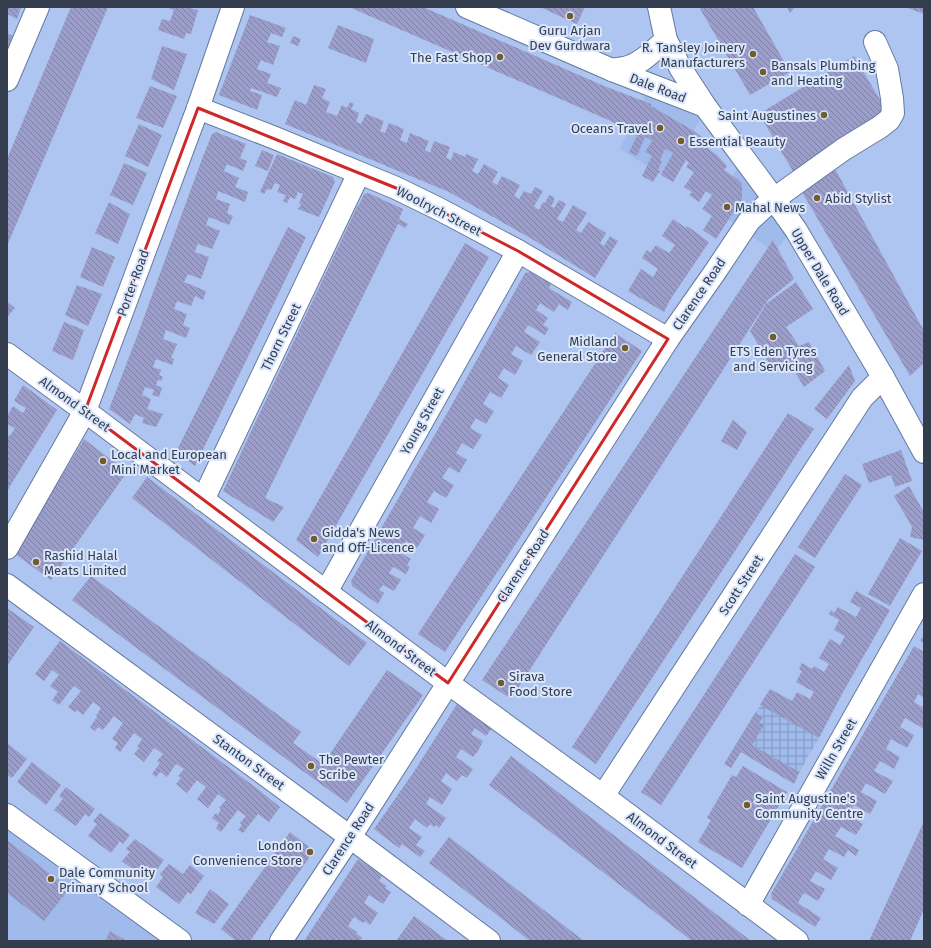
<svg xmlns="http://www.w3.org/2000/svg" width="931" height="948" font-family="'Fira Sans',sans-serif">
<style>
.built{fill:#a0baeb}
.industrial{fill:url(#industrial-grid)}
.building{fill:url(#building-back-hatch)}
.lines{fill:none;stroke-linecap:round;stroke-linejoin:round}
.minor-casing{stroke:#657aa2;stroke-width:24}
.minor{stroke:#fff;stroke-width:22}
.marked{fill:none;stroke:#ce292a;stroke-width:3;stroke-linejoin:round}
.poi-dot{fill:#735b2c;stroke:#dae6fc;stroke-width:1.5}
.labels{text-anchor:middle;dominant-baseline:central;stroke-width:4;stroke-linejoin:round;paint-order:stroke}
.poi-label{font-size:13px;fill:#333d4e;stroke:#dae6fc;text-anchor:start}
.street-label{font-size:13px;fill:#333d4e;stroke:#dae6fc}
</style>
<defs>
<pattern id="industrial-grid" width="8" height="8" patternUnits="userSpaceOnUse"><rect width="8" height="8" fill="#a0baeb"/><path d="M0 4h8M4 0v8" fill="none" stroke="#8398c1"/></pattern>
<pattern id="building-back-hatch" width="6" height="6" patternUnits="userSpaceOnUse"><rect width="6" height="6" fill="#9b9dca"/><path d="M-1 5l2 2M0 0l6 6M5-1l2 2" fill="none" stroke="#7f81a6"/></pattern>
</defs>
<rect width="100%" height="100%" fill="#aec5f1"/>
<g class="built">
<path d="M 648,88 L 704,113 L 665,177 L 620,149 Z"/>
<path d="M 745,157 L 795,228 L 774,252 L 711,207 Z"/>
<path d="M 7,817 L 181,941 L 7,941 Z"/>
</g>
<path class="industrial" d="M 770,689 L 792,701 L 819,738 L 808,756 L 794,784 L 735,747 Z"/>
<g class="building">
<path d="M 7,7 L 21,7 L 17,19 L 7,14 Z"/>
<path d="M 71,7 L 108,7 L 7,246 L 7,159 Z"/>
<path d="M 166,7 L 193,7 L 192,9 L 198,10 L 191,34 L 186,33 L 184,39 L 158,30 L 162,19 L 170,21 L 174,10 Z"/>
<path d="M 349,7 L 423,7 L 604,86 L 651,104 L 651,106 L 694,131 L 705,140 L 702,144 L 717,155 L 727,166 L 724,170 L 737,179 L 742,184 L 742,199 L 716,239 L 703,230 L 712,216 L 702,209 L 712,195 L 706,191 L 699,202 L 689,195 L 692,192 L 684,187 L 694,172 L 686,167 L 689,163 L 686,160 L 673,182 L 661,175 L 673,153 L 665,149 L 660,160 L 662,161 L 658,170 L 660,171 L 653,182 L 642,176 L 652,156 L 645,152 L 652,141 L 648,138 L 645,137 L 637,156 L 629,152 L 637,136 L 613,122 Z"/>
<path d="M 540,7 L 585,7 L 577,24 Z"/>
<path d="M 699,7 L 753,7 L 790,72 L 750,95 Z"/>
<path d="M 787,7 L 795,7 L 790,13 Z"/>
<path d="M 905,7 L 924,7 L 924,14 Z"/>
<path d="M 250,15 L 286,28 L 282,37 L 271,33 L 267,42 L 280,46 L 273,65 L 261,60 L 257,69 L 271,74 L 267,83 L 281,88 L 277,97 L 251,88 L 250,91 L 262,95 L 257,110 L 219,95 Z"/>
<path d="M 338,25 L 374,39 L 366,63 L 328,48 Z"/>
<path d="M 7,33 L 13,36 L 7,48 Z"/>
<path d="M 293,36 L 301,39 L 298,46 L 290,43 Z"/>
<path d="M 162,46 L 187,54 L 174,90 L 151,79 Z"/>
<path d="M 854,56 L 889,115 L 794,173 L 759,114 Z"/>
<path d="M 314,85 L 326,89 L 322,98 L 330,102 L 326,112 L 337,116 L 342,105 L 347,108 L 350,102 L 354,104 L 351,109 L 359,113 L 356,122 L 361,124 L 366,114 L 384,121 L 380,131 L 383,132 L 385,133 L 389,123 L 404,129 L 400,140 L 407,143 L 410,133 L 429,141 L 425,150 L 430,153 L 434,141 L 450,147 L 446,158 L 451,160 L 454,152 L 465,157 L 466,154 L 478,159 L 472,171 L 478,174 L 484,164 L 498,172 L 492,182 L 497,185 L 502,176 L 520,185 L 514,196 L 519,199 L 524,191 L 531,194 L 535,187 L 543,191 L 534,206 L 539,210 L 543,202 L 545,203 L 549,195 L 554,197 L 554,202 L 551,206 L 554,208 L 559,200 L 566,204 L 557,219 L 563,222 L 573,205 L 587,213 L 576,230 L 581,233 L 588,222 L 606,233 L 600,243 L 604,246 L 610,236 L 618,241 L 595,278 L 532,239 L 449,192 L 285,124 L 295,100 L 306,105 Z"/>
<path d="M 150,86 L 177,96 L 163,128 L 136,118 Z"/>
<path d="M 139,124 L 162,135 L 148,167 L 125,156 Z"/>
<path d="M 216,132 L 246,144 L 240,158 L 247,161 L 243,171 L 227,164 L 224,171 L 239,178 L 235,187 L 248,192 L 245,202 L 218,191 L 216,199 L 230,204 L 227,213 L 233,216 L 229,225 L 209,217 L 206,225 L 220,231 L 212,249 L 198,244 L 196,248 L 195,252 L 209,257 L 201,279 L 188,274 L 184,282 L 206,291 L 203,300 L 195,296 L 191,306 L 177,301 L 174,309 L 187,314 L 183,325 L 190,328 L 186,338 L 166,330 L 163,339 L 177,344 L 171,358 L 174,359 L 172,365 L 156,359 L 153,367 L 161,370 L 159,375 L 163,377 L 161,381 L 158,380 L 156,385 L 162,388 L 159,397 L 152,395 L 154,390 L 145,387 L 142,395 L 151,399 L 147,409 L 163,414 L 156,427 L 142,423 L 144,418 L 135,414 L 130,424 L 109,409 L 136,339 L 202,159 L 212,134 Z"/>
<path d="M 262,150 L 274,155 L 268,171 L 255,166 Z"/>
<path d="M 277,154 L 333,177 L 335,182 L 319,217 L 298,209 L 301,204 L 299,203 L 303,194 L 298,192 L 295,199 L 290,197 L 287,203 L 283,201 L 286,195 L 277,192 L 280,185 L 275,183 L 271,190 L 267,189 L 264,194 L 260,192 Z"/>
<path d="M 124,163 L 147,173 L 133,205 L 110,195 Z"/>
<path d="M 834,167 L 924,331 L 924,363 L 910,376 L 799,187 Z"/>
<path d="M 368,193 L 403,209 L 399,219 L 408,224 L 405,228 L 398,224 L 265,498 L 284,507 L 273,522 L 223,491 L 358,205 L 359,205 L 364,194 Z"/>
<path d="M 109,202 L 130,214 L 118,244 L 95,233 Z"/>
<path d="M 673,219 L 686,228 L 687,226 L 709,242 L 670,300 L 664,312 L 628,291 L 641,269 L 653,277 L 658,269 L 642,258 L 647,250 L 650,253 L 656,245 L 669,253 L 675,245 L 662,236 Z"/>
<path d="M 288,227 L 306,237 L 195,466 L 176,452 Z"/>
<path d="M 773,240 L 794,279 L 768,300 L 511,699 L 482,680 Z"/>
<path d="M 465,243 L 489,257 L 318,557 L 296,540 Z"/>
<path d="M 92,247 L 115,257 L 103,287 L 80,277 Z"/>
<path d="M 530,272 L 551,284 L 549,288 L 572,302 L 568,310 L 559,304 L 554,312 L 540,303 L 536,310 L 548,318 L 543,325 L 549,328 L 545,335 L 528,325 L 524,332 L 540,342 L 531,355 L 516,346 L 511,354 L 523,361 L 515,375 L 504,368 L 498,378 L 509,385 L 501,398 L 490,392 L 483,404 L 494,411 L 486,424 L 476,418 L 470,428 L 482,435 L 473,449 L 462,443 L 456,453 L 467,460 L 459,473 L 449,467 L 442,478 L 454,485 L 446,498 L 434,491 L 427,502 L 439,509 L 431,523 L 420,516 L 413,528 L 425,535 L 417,548 L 406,541 L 399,552 L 411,559 L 407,565 L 410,567 L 406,574 L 393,567 L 389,573 L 401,580 L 394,591 L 383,585 L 379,590 L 384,593 L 378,604 L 352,586 L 351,581 L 450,408 L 514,293 L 525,273 Z"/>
<path d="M 796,282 L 813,309 L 786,327 L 799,346 L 809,342 L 825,371 L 804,387 L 790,364 L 774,371 L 750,331 L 766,304 Z"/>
<path d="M 77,285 L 102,294 L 88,326 L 65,315 Z"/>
<path d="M 7,302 L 15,308 L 7,317 Z"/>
<path d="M 64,322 L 84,330 L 73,360 L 52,351 Z"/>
<path d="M 615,333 L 642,351 L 445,652 L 418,634 Z"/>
<path d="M 849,365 L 855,381 L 827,419 L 814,409 Z"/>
<path d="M 23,385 L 57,410 L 7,491 L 7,435 L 10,436 L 15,428 L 7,424 L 7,416 L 13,406 L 23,413 L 26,408 L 14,401 Z"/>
<path d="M 788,413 L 814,429 L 801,448 L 737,548 L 596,764 L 572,747 Z"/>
<path d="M 733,420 L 747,432 L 737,450 L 721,441 Z"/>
<path d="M 84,439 L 127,472 L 51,580 L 15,554 Z"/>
<path d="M 901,450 L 912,481 L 895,487 L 891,475 L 869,483 L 862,464 Z"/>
<path d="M 845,474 L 862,485 L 815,558 L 798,547 Z"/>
<path d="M 147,477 L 367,643 L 349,666 L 132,498 Z"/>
<path d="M 909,486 L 922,509 L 924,508 L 924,540 L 910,537 L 912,527 L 894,496 Z"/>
<path d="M 900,538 L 922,551 L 890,606 L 868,594 Z"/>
<path d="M 795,554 L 815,567 L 661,805 L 641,792 Z"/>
<path d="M 91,576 L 301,732 L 293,743 L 323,764 L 387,670 L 423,695 L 347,803 L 282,756 L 72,600 Z"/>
<path d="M 856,591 L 890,610 L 842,694 L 819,738 L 760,705 L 770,689 L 792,701 L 797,692 L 810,699 L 814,692 L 796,682 L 802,671 L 799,669 L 802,663 L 812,669 L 814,666 L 824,672 L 829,664 L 819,658 L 830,639 L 840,645 L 845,636 L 834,630 L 839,620 L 829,614 L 831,610 L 834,613 L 838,607 L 856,617 L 861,608 L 850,602 Z"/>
<path d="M 7,608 L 34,627 L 7,666 Z"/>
<path d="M 924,634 L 924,643 L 920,641 Z"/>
<path d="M 60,641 L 259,790 L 280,807 L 269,822 L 258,814 L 243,833 L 238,830 L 242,825 L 240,823 L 246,816 L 238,810 L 221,832 L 216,828 L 219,823 L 212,818 L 216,813 L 218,815 L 221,809 L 219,808 L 226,800 L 218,794 L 208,808 L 197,799 L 206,787 L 197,780 L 187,793 L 176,784 L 181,778 L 178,776 L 184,769 L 176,764 L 167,777 L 160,772 L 156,777 L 152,774 L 160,763 L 157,761 L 163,754 L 154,748 L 144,762 L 134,754 L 139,748 L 137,747 L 142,739 L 134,733 L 120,752 L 115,748 L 118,743 L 112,739 L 123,723 L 114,716 L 103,730 L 98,727 L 95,731 L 90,727 L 97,717 L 96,716 L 101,708 L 93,702 L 83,715 L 77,710 L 75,712 L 68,707 L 81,691 L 74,686 L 59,705 L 52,700 L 58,692 L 50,686 L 59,675 L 52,670 L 44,681 L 35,674 Z"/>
<path d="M 914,646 L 924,652 L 924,698 L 918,694 L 914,702 L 924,708 L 924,714 L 923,716 L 924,717 L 924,729 L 905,718 L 900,727 L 914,735 L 911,741 L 907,748 L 891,739 L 886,749 L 900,757 L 894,769 L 880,761 L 874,771 L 893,781 L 885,794 L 866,783 L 861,792 L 877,801 L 870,814 L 854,805 L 848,815 L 863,824 L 856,835 L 841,827 L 835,836 L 859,850 L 856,856 L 848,850 L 844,857 L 829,849 L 823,859 L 838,868 L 831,880 L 816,871 L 810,881 L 825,889 L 818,901 L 804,893 L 800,899 L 798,903 L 821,918 L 815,927 L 772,899 L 771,894 Z"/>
<path d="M 457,704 L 492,728 L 486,736 L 475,728 L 471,734 L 483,741 L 478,751 L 473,757 L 461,749 L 456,757 L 473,769 L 467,778 L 462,775 L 457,781 L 446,773 L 441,781 L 452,789 L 442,805 L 430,797 L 426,804 L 446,818 L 439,828 L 436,825 L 434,827 L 430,824 L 427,828 L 415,819 L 409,828 L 422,837 L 416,845 L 425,851 L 420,857 L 402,844 L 399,848 L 374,829 L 413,773 Z"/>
<path d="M 755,713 L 763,717 L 759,723 L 764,725 L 752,745 L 799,772 L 794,784 L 741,752 L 731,768 L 724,764 Z"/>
<path d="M 7,743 L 27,759 L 12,778 L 7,775 Z"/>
<path d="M 511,756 L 681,887 L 751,941 L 692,941 L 612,879 L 489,785 Z"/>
<path d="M 32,762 L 61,785 L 46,805 L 17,782 Z"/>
<path d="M 743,766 L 787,792 L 742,868 L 698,842 L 711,820 L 707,818 L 732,775 L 736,777 Z"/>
<path d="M 66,787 L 95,809 L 89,817 L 85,814 L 76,826 L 54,810 L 63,799 L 59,796 Z"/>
<path d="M 100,813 L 130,835 L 123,844 L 120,841 L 111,853 L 88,836 L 97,824 L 93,821 Z"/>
<path d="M 924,821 L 924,909 L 910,941 L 869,941 Z"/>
<path d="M 290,832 L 314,851 L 250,941 L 236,941 L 221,929 Z"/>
<path d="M 449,837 L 575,934 L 584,941 L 530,941 L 492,911 L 429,863 Z"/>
<path d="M 135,839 L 164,860 L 156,871 L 152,867 L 145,878 L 122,861 L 130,852 L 126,849 Z"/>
<path d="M 7,840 L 69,889 L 44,921 L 7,893 Z"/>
<path d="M 358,859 L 382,876 L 379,881 L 387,886 L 385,888 L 391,892 L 383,904 L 369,895 L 364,903 L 378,913 L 370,925 L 365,921 L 363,923 L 354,917 L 348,926 L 357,932 L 356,933 L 362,938 L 360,941 L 341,941 L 340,940 L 339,941 L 304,941 Z"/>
<path d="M 169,864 L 183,874 L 190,865 L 204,876 L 191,894 L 188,892 L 179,904 L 156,887 L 163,877 L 160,874 Z"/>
<path d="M 210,889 L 229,904 L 214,924 L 195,913 Z"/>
<path d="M 414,916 L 448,941 L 396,941 Z"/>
<path d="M 110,931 L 127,941 L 105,941 Z"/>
</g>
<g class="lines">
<defs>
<g id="minor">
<path d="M 467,7 L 612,70 L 705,106"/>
<path d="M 659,7 L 666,40 L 681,69 L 705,106 L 774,199 L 796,230 L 883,377 L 924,452"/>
<path d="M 612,70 C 616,69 620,69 624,68 C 640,65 654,50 666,40"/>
<path d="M 7,80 L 38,7"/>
<path d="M 198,108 L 275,138 L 396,188 L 439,209 L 518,251 L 668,339"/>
<path d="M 7,354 L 85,411 L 448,683 L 603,796 L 797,941"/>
<path d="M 203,500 L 359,173"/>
<path d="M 7,548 L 85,411 L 198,108 L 233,7"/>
<path d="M 7,585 L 350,837 L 489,941"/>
<path d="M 326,592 L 518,251"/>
<path d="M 603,796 L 862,398 L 883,377"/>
<path d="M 7,815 L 180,941"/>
<path d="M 748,905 L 924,594"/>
<path d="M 281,941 L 350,837 L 668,339 L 715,272 L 749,221 L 763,208 L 774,199 L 844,149 L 880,127 L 889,120 L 893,113 L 892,98 L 887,69 L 875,42"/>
</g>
</defs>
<use href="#minor" class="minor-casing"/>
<use href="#minor" class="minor"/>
</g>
<path class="marked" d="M 198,108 L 396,188 L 518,251 L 668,339 L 448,683 L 85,411 Z"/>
<g class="poi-dot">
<circle cx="570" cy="16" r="4"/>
<circle cx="753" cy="54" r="4"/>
<circle cx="500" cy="57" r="4"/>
<circle cx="763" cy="72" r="4"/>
<circle cx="824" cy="115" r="4"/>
<circle cx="660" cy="128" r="4"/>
<circle cx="681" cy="141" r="4"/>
<circle cx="817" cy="198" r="4"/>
<circle cx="727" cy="207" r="4"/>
<circle cx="773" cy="337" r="4"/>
<circle cx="625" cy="348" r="4"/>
<circle cx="103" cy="461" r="4"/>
<circle cx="314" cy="539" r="4"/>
<circle cx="36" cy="562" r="4"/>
<circle cx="501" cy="683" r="4"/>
<circle cx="311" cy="766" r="4"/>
<circle cx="747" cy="805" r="4"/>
<circle cx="310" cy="852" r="4"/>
<circle cx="51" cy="879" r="4"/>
</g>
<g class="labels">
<g class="poi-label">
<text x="570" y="30" text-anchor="middle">Guru Arjan<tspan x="570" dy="15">Dev Gurdwara</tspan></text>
<text x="745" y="47" text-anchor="end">R. Tansley Joinery<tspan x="745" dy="15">Manufacturers</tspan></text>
<text x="492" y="57" text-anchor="end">The Fast Shop</text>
<text x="771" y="65">Bansals Plumbing<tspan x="771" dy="15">and Heating</tspan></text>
<text x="816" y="115" text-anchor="end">Saint Augustines</text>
<text x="652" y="128" text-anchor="end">Oceans Travel</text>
<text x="689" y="141">Essential Beauty</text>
<text x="825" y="198">Abid Stylist</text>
<text x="735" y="207">Mahal News</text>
<text x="617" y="341" text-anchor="end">Midland<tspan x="617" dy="15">General Store</tspan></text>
<text x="773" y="351" text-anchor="middle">ETS Eden Tyres<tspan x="773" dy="15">and Servicing</tspan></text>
<text x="111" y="454">Local and European<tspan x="111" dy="15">Mini Market</tspan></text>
<text x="322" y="532">Gidda's News<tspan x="322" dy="15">and Off-Licence</tspan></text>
<text x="44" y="555">Rashid Halal<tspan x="44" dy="15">Meats Limited</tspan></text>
<text x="509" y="676">Sirava<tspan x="509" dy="15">Food Store</tspan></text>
<text x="319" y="759">The Pewter<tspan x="319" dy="15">Scribe</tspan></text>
<text x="755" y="798">Saint Augustine's<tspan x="755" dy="15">Community Centre</tspan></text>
<text x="302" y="845" text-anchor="end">London<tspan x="302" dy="15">Convenience Store</tspan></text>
<text x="59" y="872">Dale Community<tspan x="59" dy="15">Primary School</tspan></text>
</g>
<g class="street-label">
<text transform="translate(658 88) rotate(21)">Dale Road</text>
<text transform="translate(439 211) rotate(27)">Woolrych Street</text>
<text transform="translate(820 272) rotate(59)">Upper Dale Road</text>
<text transform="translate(133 283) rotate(-70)">Porter Road</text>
<text transform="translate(699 294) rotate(-56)">Clarence Road</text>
<text transform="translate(281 337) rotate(-64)">Thorn Street</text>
<text transform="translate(75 404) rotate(36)">Almond Street</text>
<text transform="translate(422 421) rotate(-61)">Young Street</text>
<text transform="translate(523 566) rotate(-57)">Clarence Road</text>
<text transform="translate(741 585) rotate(-57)">Scott Street</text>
<text transform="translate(401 648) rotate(37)">Almond Street</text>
<text transform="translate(836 749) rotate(-60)">Willn Street</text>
<text transform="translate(249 762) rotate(36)">Stanton Street</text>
<text transform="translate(348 839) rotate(-57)">Clarence Road</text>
<text transform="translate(662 840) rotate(37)">Almond Street</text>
</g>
</g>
<rect width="931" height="948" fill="none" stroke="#333d4e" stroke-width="16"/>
</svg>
